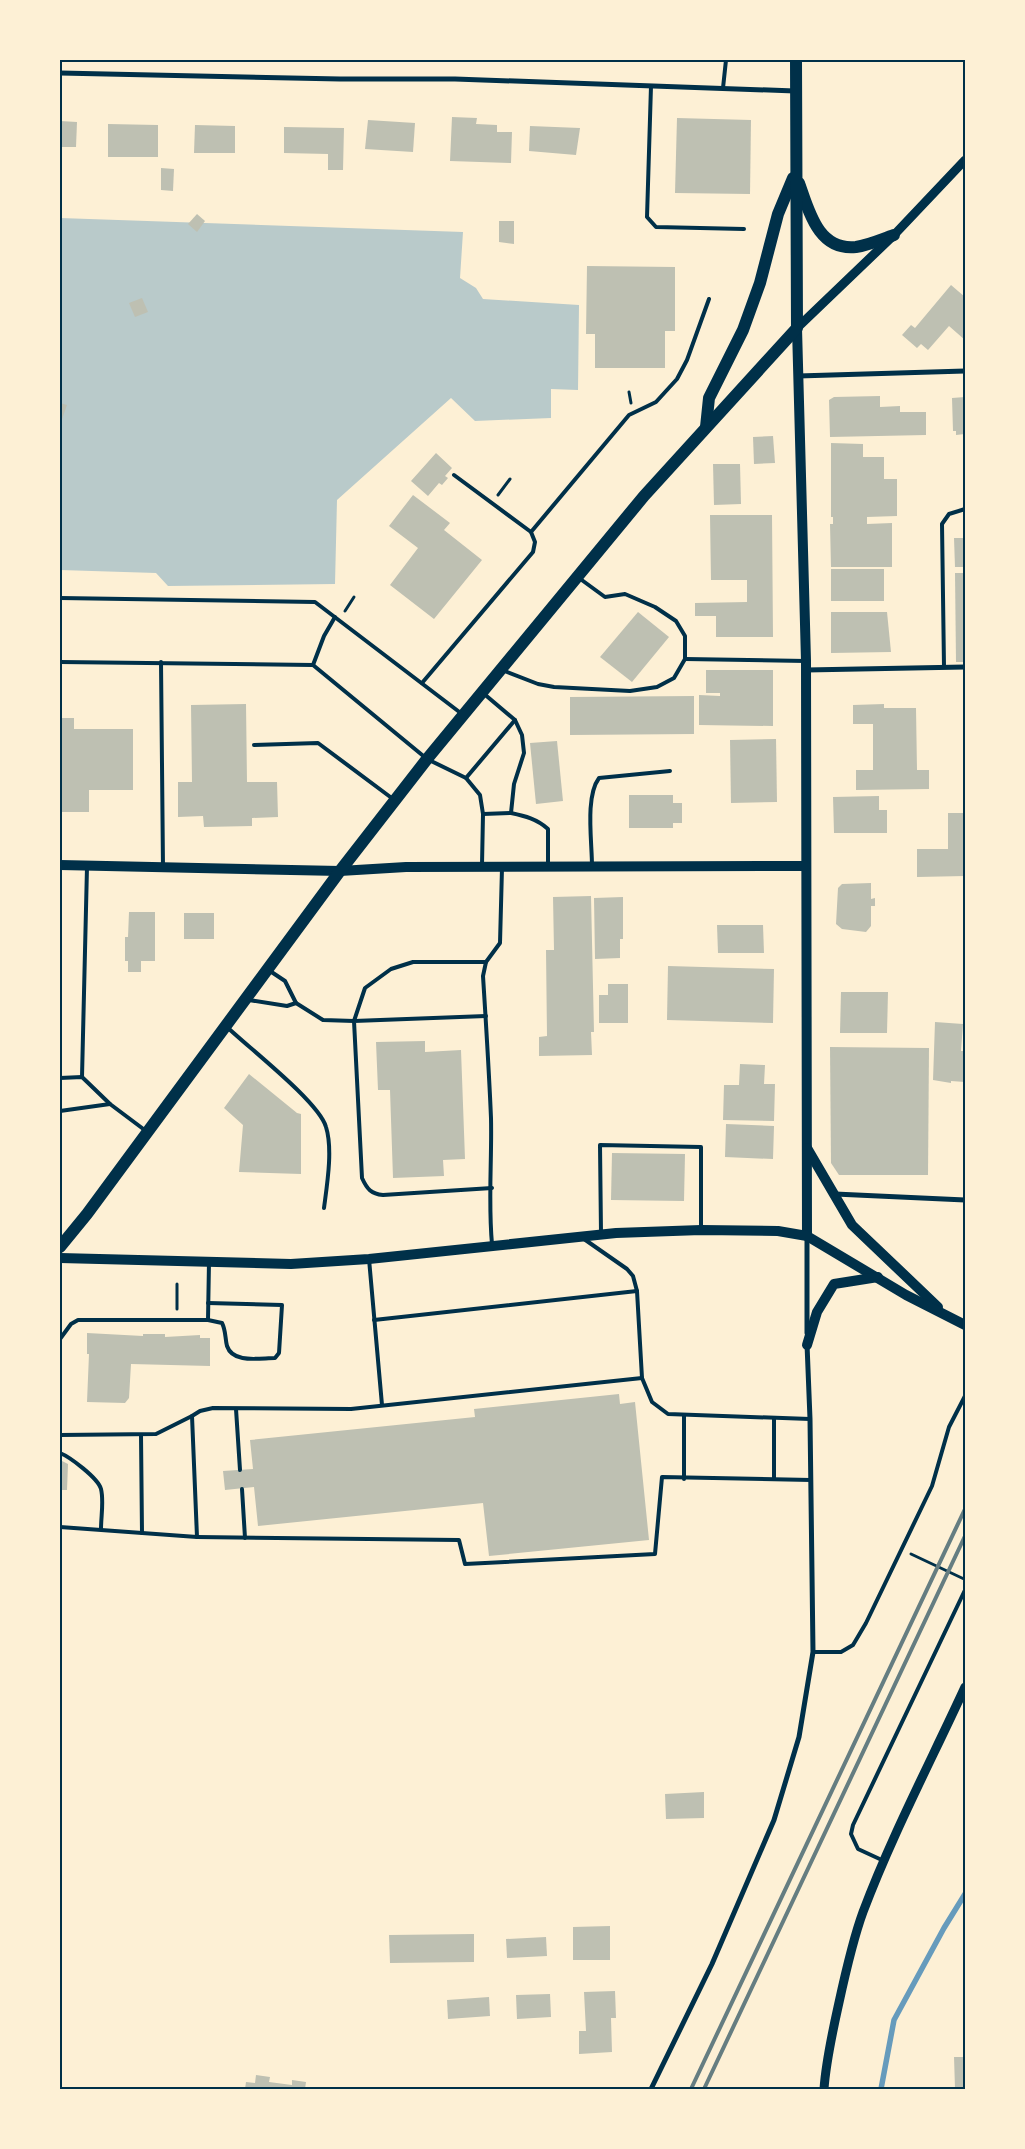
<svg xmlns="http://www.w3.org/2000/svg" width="1025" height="2149" font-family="'Open Sans',sans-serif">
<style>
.green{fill:#b9caca}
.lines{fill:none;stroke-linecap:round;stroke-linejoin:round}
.stream{stroke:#669bbc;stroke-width:5.5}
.building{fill:#bec0b2}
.path{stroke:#003049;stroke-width:3}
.service{stroke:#003049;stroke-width:4}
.minor{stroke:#003049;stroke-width:5}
.tertiary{stroke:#003049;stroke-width:9}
.secondary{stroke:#003049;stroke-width:10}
.primary{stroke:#003049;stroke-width:12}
.rail{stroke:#657d81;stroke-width:4}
.neatline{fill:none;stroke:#003049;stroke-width:2}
</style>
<rect width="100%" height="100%" fill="#fdf0d5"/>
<path class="green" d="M 60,218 L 463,232 L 460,278 L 476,288 L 483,299 L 579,305 L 578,390 L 551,389 L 551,418 L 475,421 L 451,398 L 337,500 L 335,584 L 168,586 L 156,573 L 60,570 Z"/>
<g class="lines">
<path class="stream" d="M 881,2089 L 894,2020 L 944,1928 L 965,1894"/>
</g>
<g class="building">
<path d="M 452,117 L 477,118 L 476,124 L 497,125 L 497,132 L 512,132 L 511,163 L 450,161 Z"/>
<path d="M 677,118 L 751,120 L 750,194 L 675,193 Z"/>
<path d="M 368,120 L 415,123 L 413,152 L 365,149 Z"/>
<path d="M 60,121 L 77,122 L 76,147 L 60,147 Z"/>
<path d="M 108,124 L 158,125 L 158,157 L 108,157 Z"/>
<path d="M 195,125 L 235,126 L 235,153 L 194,153 Z"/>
<path d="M 530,126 L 580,128 L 576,155 L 529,151 Z"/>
<path d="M 284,127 L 344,128 L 343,170 L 328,170 L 328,154 L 284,153 Z"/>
<path d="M 161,168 L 174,169 L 173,191 L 161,190 Z"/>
<path d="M 197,214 L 205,221 L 197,232 L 188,224 Z"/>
<path d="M 499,221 L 514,221 L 514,244 L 499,242 Z"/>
<path d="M 587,266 L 675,267 L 675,331 L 665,331 L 665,368 L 595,368 L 595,334 L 586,334 Z"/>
<path d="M 951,285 L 965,297 L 965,340 L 949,326 L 928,350 L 921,344 L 917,348 L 902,335 L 911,325 L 915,328 Z"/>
<path d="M 142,298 L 148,312 L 135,317 L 129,303 Z"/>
<path d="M 880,396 L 880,407 L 900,406 L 900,412 L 926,412 L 926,435 L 830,437 L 829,400 L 834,397 Z"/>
<path d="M 965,397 L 965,434 L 956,435 L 956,431 L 953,431 L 952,398 Z"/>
<path d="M 60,403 L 67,405 L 60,425 Z"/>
<path d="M 773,436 L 775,463 L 754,464 L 753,437 Z"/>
<path d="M 831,443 L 863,444 L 863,457 L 884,457 L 884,479 L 897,479 L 897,516 L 867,517 L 867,524 L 892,523 L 892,567 L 831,567 L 830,524 L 833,524 L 833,517 L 831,517 Z"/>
<path d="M 436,453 L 452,468 L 445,476 L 448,478 L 442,485 L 439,483 L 428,496 L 411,481 Z"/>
<path d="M 713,464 L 740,464 L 741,504 L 714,505 Z"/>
<path d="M 413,495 L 450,523 L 444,530 L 482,560 L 434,619 L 390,585 L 418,548 L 389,526 Z"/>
<path d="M 710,515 L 772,515 L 773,637 L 716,637 L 716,616 L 695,616 L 695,603 L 747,602 L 747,580 L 711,580 Z"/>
<path d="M 954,538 L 965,538 L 965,567 L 955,567 Z"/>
<rect x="831" y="569" width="53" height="32"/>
<path d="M 955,573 L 965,573 L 965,662 L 956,662 Z"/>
<path d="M 638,612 L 669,637 L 632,682 L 600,657 Z"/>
<path d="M 831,612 L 887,612 L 891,652 L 831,653 Z"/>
<path d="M 706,670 L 773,670 L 773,726 L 699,725 L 699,695 L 720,696 L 720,693 L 706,693 Z"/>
<path d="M 694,696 L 694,734 L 570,735 L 570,697 Z"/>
<path d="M 246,704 L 247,782 L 277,782 L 278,817 L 252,818 L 252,826 L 204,827 L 203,816 L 178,817 L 178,782 L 192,782 L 191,705 Z"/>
<path d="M 884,704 L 884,708 L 916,708 L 917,770 L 929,770 L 929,789 L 856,790 L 856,770 L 873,770 L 873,724 L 853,724 L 853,705 Z"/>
<path d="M 60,718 L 74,718 L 74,729 L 133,729 L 133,790 L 89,790 L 89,812 L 60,812 Z"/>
<path d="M 776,739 L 777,802 L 731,803 L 730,740 Z"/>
<path d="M 557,741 L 563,801 L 536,804 L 530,743 Z"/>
<path d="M 629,795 L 673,795 L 673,803 L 682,803 L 682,823 L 673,823 L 673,828 L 629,828 Z"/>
<path d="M 879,796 L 879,810 L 887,810 L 887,833 L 834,833 L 833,797 Z"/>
<path d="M 948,813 L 965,813 L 965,876 L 917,877 L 917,849 L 948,849 Z"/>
<path d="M 871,883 L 871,899 L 875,898 L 875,906 L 871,906 L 871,926 L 866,932 L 842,929 L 836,924 L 838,888 L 842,884 Z"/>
<path d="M 591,896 L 594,1032 L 591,1032 L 592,1055 L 539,1056 L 539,1037 L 547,1036 L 546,950 L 554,950 L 553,897 Z"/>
<path d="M 623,897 L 623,939 L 620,939 L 620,958 L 595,959 L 594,898 Z"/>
<path d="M 129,912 L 155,912 L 155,961 L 141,961 L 141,972 L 128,972 L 128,961 L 125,961 L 125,937 L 128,937 Z"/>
<rect x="184" y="913" width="30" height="26"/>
<path d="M 717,925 L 763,925 L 764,953 L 718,953 Z"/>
<path d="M 668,966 L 774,969 L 773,1023 L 667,1020 Z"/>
<path d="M 608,984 L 628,984 L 628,1023 L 599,1023 L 599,995 L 608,995 Z"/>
<path d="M 841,992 L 888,992 L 887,1033 L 840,1033 Z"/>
<path d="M 935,1022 L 963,1024 L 961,1051 L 965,1051 L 965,1082 L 951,1081 L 951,1083 L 933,1080 Z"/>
<path d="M 425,1041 L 425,1052 L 461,1050 L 465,1159 L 443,1160 L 444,1176 L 393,1178 L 390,1090 L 378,1090 L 376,1042 Z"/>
<path d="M 830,1047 L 929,1048 L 928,1175 L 839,1175 L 831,1163 Z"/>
<path d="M 740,1064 L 765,1065 L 764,1084 L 775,1084 L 774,1121 L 723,1120 L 724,1085 L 739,1085 Z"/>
<path d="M 249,1074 L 297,1113 L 301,1114 L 301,1174 L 239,1172 L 243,1125 L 224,1108 Z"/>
<path d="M 726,1124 L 774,1126 L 773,1159 L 725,1157 Z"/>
<path d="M 612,1153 L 685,1154 L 684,1201 L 611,1200 Z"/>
<path d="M 87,1333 L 143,1336 L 143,1334 L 165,1334 L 165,1337 L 200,1335 L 200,1338 L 210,1338 L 210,1366 L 131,1364 L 129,1398 L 125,1403 L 87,1402 L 89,1354 L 87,1354 Z"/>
<path d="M 619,1394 L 620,1404 L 635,1402 L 649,1540 L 489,1556 L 483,1503 L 258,1526 L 254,1487 L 225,1490 L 223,1471 L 253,1469 L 250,1440 L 475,1417 L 474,1409 Z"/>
<path d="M 60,1460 L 68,1464 L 67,1490 L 60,1490 Z"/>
<path d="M 704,1792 L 704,1818 L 666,1819 L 665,1794 Z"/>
<path d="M 610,1926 L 610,1960 L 573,1960 L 573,1927 Z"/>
<path d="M 474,1934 L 474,1962 L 390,1963 L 389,1935 Z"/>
<path d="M 546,1937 L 547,1956 L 507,1958 L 506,1939 Z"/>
<path d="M 615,1991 L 616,2018 L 611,2018 L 612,2052 L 579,2054 L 579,2031 L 586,2031 L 584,1992 Z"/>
<path d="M 550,1994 L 551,2017 L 517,2019 L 516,1995 Z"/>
<path d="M 489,1997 L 490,2016 L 448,2019 L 447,2000 Z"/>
<path d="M 954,2057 L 965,2057 L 965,2089 L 955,2089 Z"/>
<path d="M 256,2075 L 270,2077 L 269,2082 L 292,2085 L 292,2080 L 306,2082 L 305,2089 L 245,2089 L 246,2082 L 255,2083 Z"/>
</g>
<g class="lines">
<g class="path">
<path d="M 629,392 L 631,403"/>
<path d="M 498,495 L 510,479"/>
<path d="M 345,611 L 354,597"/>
<path d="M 177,1309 L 177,1284"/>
<path d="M 911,1554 L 964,1579"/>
</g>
<g class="service">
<path d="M 651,86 L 647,217 L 656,227 L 744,229"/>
<path d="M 723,88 L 726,60"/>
<path d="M 454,475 L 531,532"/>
<path d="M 60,598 L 315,602 L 462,714"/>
<path d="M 685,659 L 806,661"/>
<path d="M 60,662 L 313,665 L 427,759 L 466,778 L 480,795 L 483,814 L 482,865"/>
<path d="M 161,662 L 163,867"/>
<path d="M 313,665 L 324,636 L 335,617"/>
<path d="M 944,667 L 942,524 L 949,514 L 965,509"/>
<path d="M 502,670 L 538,684 L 554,687 L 630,691 L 657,687 L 674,678 L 685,659 L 685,636 L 676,621 L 655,607 L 625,594 L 605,597 L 579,578"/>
<path d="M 422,683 L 533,552 L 535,542 L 531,532 L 629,415 L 656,402 L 677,379 L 687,360 L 709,299"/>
<path d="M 483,693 L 515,720 L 522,735 L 524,753 L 514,784 L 511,813 C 525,816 537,819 548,829 L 548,866"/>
<path d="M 254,745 L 318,743 L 393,799"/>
<path d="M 466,778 L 515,720"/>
<path d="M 483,814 L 511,813"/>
<path d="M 592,866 C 592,841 585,797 599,778 L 670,771"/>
<path d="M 486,962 L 483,976 C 486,1023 489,1070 491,1118 C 492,1160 488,1202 492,1244"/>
<path d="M 270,971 L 285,981 L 296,1003 L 323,1020 L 354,1021 L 365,988 L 391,969 L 413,962 L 486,962 L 500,943 L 502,868"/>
<path d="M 249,1000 L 287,1006 L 296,1003"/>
<path d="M 486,1016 L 354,1021 L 362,1178 C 367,1189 371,1194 383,1195 L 492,1188"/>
<path d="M 227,1027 C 249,1048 319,1102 326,1127 C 333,1149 327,1185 324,1208"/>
<path d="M 82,1077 L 87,867"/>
<path d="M 60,1078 L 82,1077 L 110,1104 L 146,1131"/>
<path d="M 60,1111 L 110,1104"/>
<path d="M 601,1233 L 600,1145 L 701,1147 L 701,1228"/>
<path d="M 584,1239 L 627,1269 L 633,1276 L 637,1291"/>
<path d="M 369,1259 L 382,1405"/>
<path d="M 208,1320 L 222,1323 C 226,1331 225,1338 227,1346 C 233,1364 260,1358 275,1358 L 279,1353 L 282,1305 L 208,1303"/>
<path d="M 374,1320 L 637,1291 L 642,1378"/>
<path d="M 60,1339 L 71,1324 L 78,1320 L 208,1320 L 209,1262"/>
<path d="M 236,1409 L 240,1470"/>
<path d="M 60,1435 L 156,1434 L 192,1416"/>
<path d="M 141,1435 L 142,1533"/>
<path d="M 60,1453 C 70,1457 98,1478 101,1489 C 104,1501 101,1516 101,1529"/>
<path d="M 684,1479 L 684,1416"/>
<path d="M 774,1479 L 774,1418"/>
<path d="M 242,1489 L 245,1538"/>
<path d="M 60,1527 L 197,1537 L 192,1416 L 200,1411 L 213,1408 L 351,1409 L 642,1378 L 652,1402 L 668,1414 L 810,1419"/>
<path d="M 197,1537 L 459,1540 L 465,1564 L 655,1554 L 662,1477 L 811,1480"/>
<path d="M 813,1652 L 841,1652 L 853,1645 L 866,1623 L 932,1486 L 949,1427 L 965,1396"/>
<path d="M 884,1861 L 858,1849 L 851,1834 L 853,1825 L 965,1590"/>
</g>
<g class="minor">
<path d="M 60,73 L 340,79 L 455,79 L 795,91"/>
<path d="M 798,376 L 965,371"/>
<path d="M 806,670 L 965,667"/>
<path d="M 835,1194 L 965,1200"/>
<path d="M 807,1236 L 807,1333"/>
<path d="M 651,2089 L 712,1964 L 774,1820 L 799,1737 L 813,1652 L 810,1419 L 807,1344"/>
</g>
<g class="tertiary">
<path d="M 797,328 L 894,235 L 965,160"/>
<path d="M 824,2089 C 826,2061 832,2034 838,2007 C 845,1975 852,1942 863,1912 C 892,1835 931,1761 965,1687"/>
</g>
<g class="secondary">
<path d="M 797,328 L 806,661 L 807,1236"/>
<path d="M 60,865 L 340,871 L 406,867 L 806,866"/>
<path d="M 807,1148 L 852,1225 L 938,1307"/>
<path d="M 60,1258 L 291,1264 L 369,1259 L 616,1233 L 701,1230 L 778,1231 L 807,1236 L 906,1295 L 965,1325"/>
<path d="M 807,1345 L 817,1312 L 834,1284 L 878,1277"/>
</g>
<g class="primary">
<path d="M 799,183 C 809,211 818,251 856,247 C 869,245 882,239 894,235"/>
<path d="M 706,427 L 709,398 L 743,330 L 760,283 L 778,214 L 793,178"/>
<path d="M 60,1247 L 87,1214 L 340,871 L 427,759 L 644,496 L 797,328 L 796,60"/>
</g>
<g class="rail">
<path d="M 691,2089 L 965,1509"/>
<path d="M 704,2089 L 965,1536"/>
</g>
</g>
<rect width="1025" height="2149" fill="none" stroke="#fdf0d5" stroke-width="122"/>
<rect x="61" y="61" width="903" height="2027" class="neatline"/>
</svg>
